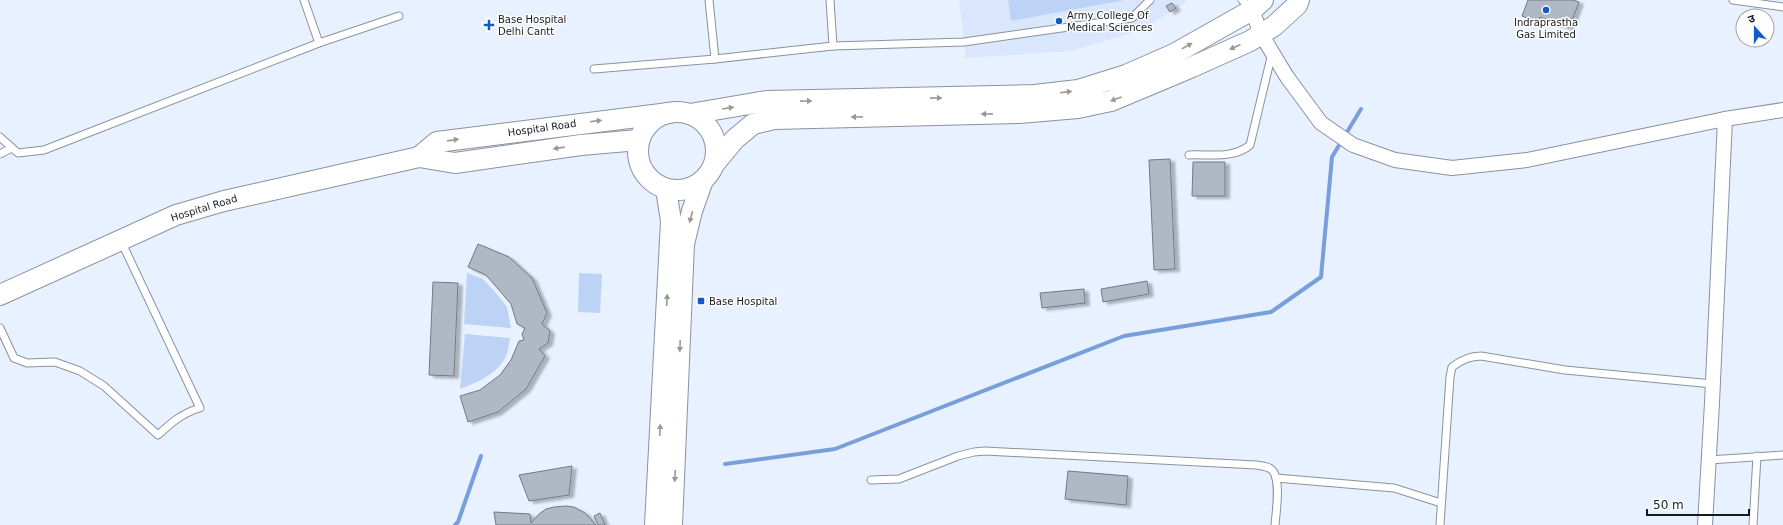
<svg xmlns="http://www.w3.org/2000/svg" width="1783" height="525" font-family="'DejaVu Sans','Noto Sans Devanagari',sans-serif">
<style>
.built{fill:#dae6fb}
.green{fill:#bcd3f6}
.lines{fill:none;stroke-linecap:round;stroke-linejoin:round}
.stream{stroke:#789fdb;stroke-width:4}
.building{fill:#afb8c5;stroke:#727985;filter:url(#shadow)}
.lane-casing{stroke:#8a929e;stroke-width:9}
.street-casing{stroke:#8a929e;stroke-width:16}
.secondary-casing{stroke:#8a929e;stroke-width:22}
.lane{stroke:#fff;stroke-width:7}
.street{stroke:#fff;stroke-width:14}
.secondary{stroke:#fff;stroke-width:20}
.oneway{fill:#97989a}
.poi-dot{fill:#125ac5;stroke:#fefefe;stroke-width:1.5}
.labels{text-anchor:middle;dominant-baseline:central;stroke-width:3;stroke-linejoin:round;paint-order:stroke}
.poi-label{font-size:10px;fill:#171b1f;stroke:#fefefe;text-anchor:start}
.street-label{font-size:10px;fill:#171b1f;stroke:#fefefe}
</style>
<defs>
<filter id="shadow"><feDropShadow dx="4.5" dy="2.5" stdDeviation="1" flood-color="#0004"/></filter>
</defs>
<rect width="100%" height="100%" fill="#e8f1ff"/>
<path class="built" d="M 959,0 L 1189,0 L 1142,30 L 1071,51 L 966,58 Z"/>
<g class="green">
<path d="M 1008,0 L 1125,0 L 1011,21 Z"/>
<path d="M 467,273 L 483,279 L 496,293 L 507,307 L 511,328 L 464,324 Z"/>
<path d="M 579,273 L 602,274 L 600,313 L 578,312 Z"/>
<path d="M 465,334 L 510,338 C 509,344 508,351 506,356 C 498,374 476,383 460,389 Z"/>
</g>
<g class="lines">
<g class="stream">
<path d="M 725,464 L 835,449 L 1124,336 L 1271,312 L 1321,277 L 1332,157 L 1361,109"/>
<path d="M 455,525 L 458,522 L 481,456"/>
</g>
</g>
<g class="building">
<path d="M 1528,0 L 1573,0 L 1579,2 L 1569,28 L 1540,17 L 1538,22 L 1522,16 Z"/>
<path d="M 1172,3 L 1176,8 L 1170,12 L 1166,6 Z"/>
<path d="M 1170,159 L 1175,269 L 1154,270 L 1149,160 Z"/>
<path d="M 1193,162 L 1225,162 L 1225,196 L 1192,196 Z"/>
<path d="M 478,244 L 509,257 L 532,278 L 547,313 L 542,324 L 550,331 L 548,343 L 539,349 L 545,356 L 526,389 L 498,412 L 468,422 L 460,396 L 480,390 L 500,375 L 511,360 L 519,341 L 524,340 L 522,334 L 525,328 L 517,324 L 511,304 L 486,275 L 468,267 Z"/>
<path d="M 1147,281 L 1149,294 L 1103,302 L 1101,289 Z"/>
<path d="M 433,282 L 458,283 L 454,376 L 429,375 Z"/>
<path d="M 1084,289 L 1085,303 L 1042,308 L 1040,293 Z"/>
<path d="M 572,466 L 569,495 L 529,501 L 519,475 Z"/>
<path d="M 1068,471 L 1128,476 L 1126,505 L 1065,499 Z"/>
<path d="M 566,506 L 574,507 L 585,513 L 596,525 L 496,525 L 494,512 L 530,514 L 531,523 L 539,514 L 546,509 L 554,507 Z"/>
<path d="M 600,513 L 605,525 L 598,525 L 594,516 Z"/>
</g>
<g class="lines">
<defs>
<g id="lane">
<path d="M 304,0 L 319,43"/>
<path d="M 709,0 L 715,59"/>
<path d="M 830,0 L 833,46"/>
<path d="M 1242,0 L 1251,9"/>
<path d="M 1733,0 L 1783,7"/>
<path d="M 594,69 L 715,59 L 833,46 L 964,42 L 1132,18 L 1150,0"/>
<path d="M 0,137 L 18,153 L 44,150 L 319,43 L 399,16"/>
<path d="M 0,154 L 12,148"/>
<path d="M 1189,155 C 1208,154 1234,159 1250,145 L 1272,53"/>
<path d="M 0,328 L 14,358 L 27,363 L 55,362 L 80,371 L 104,386 L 158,435 C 171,423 182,413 200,408 L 121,241"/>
<path d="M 1709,460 L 1783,455"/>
<path d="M 1276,478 L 1394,488 L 1441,503"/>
<path d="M 871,480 L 899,479 L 958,456 L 974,452 L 985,451 L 1256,465 C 1262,466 1269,466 1273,471 C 1281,482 1276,512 1275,525"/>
<path d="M 1440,525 L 1450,377 L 1452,367 C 1461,360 1469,356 1481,356 L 1565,370 L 1713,384"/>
<path d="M 1753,525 L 1757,456"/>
</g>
<g id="street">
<path d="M 1252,10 L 1261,34 L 1287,77 L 1321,123 L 1353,145 L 1395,160 L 1452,168 L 1527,160 L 1725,119 L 1783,110"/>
<path d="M 1705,525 L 1712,403 L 1725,119"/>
</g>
<g id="secondary">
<circle cx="677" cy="151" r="39"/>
<path d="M 690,114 L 767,101 L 1035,95 L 1078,90 L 1126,75 L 1174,54 L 1252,10 L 1263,0"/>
<path d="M 419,157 L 437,142 L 669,113"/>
<path d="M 715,163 L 735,139 L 753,124 L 774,119 L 1019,113 L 1078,108 L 1111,101 L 1192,67 L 1250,41 L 1274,26 L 1297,5 L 1299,0"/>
<path d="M 0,295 L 176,215 L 224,201 L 419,157 L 455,163 L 581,145 L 639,140"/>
<path d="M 655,525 L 671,221 L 666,189"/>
<path d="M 672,525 L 684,244 L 692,211 L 703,180"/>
</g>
</defs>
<use href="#lane" class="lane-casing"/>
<use href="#street" class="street-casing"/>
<use href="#secondary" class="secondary-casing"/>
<use href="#lane" class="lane"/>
<use href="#street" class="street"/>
<use href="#secondary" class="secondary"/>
</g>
<defs><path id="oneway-solid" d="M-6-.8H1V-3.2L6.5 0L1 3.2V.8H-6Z"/></defs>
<g class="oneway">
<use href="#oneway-solid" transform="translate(1187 46) rotate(-29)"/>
<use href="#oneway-solid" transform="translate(1235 47) rotate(155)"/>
<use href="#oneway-solid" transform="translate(1066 92) rotate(-7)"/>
<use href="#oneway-solid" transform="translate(936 98) rotate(-1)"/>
<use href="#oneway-solid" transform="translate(1116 99) rotate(160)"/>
<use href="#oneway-solid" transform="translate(806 101) rotate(-1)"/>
<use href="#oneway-solid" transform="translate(728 108) rotate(-9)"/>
<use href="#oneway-solid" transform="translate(987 114) rotate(179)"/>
<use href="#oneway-solid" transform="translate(857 117) rotate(179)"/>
<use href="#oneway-solid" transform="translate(596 121) rotate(-7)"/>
<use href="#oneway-solid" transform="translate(453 140) rotate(-8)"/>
<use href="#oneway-solid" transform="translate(559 148) rotate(172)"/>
<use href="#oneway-solid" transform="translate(691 217) rotate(105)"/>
<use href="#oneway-solid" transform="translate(667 300) rotate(-87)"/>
<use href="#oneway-solid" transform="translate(680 346) rotate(92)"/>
<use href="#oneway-solid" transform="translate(660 430) rotate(-87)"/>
<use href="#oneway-solid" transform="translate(675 476) rotate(92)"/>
</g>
<g class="poi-dot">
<circle cx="1546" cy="10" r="4"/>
<circle cx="1059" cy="21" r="4"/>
<path d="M487 19h4v4h4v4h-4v4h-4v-4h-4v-4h4z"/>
<rect x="697" y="297" width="8" height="8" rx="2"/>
</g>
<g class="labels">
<g class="poi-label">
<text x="1067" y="15">Army College Of<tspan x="1067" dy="12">Medical Sciences</tspan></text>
<text x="498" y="19">Base Hospital<tspan x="498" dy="12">Delhi Cantt</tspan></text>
<text x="1546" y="22" text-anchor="middle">Indraprastha<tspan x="1546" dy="12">Gas Limited</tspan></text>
<text x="709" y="301">Base Hospital</text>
</g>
<g class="street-label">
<text transform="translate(542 128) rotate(-8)">Hospital Road</text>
<text transform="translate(204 208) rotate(-17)">Hospital Road</text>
</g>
</g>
<g transform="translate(1755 28) rotate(339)"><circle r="19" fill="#fefefe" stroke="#a2a3a5"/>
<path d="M0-3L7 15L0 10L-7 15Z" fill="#125ac5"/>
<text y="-6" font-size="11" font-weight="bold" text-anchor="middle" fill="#171b1f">उ</text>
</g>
<path d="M1647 509v6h102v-6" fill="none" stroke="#171b1f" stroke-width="2"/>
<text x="1653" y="509" font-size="12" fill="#171b1f" stroke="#fefefe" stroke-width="3" paint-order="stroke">50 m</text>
</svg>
